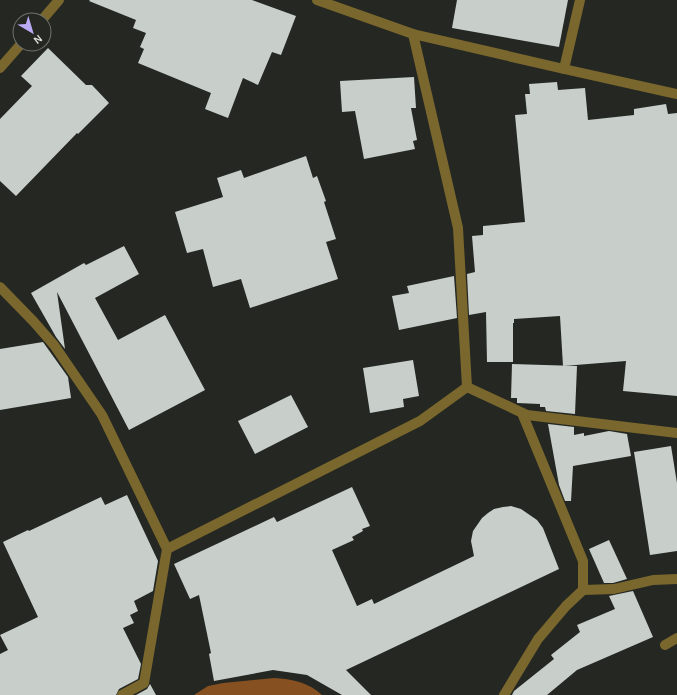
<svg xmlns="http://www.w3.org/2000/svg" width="677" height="695" font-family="'Alegreya Sans',sans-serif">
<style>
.forest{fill:#865021}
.building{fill:#c8cfcb}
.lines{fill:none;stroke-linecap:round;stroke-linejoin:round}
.street{stroke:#79672d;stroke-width:10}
</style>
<rect width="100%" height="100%" fill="#252722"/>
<path class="forest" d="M 274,678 C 292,679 308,682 322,695 L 194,695 L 208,686 L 223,683 Z"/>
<g class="building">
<path d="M 90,0 L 252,0 L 296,16 L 281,55 L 272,52 L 258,85 L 243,78 L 228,118 L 205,109 L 211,93 L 138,63 L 144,49 L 140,47 L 146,33 L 133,28 L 136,20 L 89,1 Z"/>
<path d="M 457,0 L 568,0 L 559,47 L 452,28 Z"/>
<path d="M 48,48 L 86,85 L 92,85 L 109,103 L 78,134 L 77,133 L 16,196 L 0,181 L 0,119 L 32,86 L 21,76 Z"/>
<path d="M 414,77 L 416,108 L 411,108 L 417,140 L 413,141 L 415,149 L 364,159 L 355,111 L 342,112 L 340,81 Z"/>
<path d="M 557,82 L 558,90 L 585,88 L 588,120 L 634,115 L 634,109 L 666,104 L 668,114 L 677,113 L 677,396 L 623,391 L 626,361 L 563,366 L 560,316 L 514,319 L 514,323 L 513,323 L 513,362 L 487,362 L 486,312 L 469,315 L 467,274 L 475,272 L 472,236 L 483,235 L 483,226 L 525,222 L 515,115 L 527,114 L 525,94 L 530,94 L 529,84 Z"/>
<path d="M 306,156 L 313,178 L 317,176 L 326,201 L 324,202 L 336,239 L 326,242 L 338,279 L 250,308 L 241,279 L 213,287 L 203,249 L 187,253 L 175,212 L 223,197 L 217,178 L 241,170 L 244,178 Z"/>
<path d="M 124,246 L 139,274 L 95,298 L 118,340 L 165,315 L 205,390 L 129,430 L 57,292 L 65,349 L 56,337 L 31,293 L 84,263 L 86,265 Z"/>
<path d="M 454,276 L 457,318 L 399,330 L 392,296 L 409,293 L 407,286 Z"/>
<path d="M 43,342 L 68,377 L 71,398 L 0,410 L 0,349 Z"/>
<path d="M 413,360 L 419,396 L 403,399 L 404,407 L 370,413 L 363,368 Z"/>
<path d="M 512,364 L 577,366 L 575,414 L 546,411 L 545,407 L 540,407 L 540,404 L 517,403 L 517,398 L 511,398 Z"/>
<path d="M 291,395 L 308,427 L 255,454 L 238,421 Z"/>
<path d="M 548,424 L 574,427 L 574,435 L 584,433 L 584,436 L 609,431 L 627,434 L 631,456 L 573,466 L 571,501 L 565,501 L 559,485 Z"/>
<path d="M 671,446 L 677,483 L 677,551 L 650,555 L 634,452 Z"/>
<path d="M 352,487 L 370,526 L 362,529 L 363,531 L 352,537 L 354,540 L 332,550 L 357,606 L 372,599 L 374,604 L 474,556 L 471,541 L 473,531 L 482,518 L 488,513 L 494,509 L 503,507 L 511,506 L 521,509 L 537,520 L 543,528 L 559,569 L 346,670 L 371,695 L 342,695 L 307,675 L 273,670 L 214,681 L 209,654 L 211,653 L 199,595 L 190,599 L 174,564 L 274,517 L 277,522 Z"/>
<path d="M 127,495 L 158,561 L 153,591 L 134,601 L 138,611 L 130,615 L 134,623 L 123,628 L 141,664 L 138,679 L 119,689 L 116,695 L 0,695 L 0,654 L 8,650 L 0,635 L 38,617 L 3,542 L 28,530 L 29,531 L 101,497 L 105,505 Z"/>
<path d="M 609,540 L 627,579 L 613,583 L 604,583 L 589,549 Z"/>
<path d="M 633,591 L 653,637 L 577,670 L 547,695 L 512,695 L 514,691 L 554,659 L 551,655 L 580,632 L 577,625 L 615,609 L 609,596 Z"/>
<path d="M 150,684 L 156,695 L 136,695 L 147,689 Z"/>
</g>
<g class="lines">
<g class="street">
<path d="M 317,0 L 413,34 L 564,69 L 677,94"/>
<path d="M 42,20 L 59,0"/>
<path d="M 413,34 L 458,228 L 467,387"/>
<path d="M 0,68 L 21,44"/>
<path d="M 564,69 L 580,0"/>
<path d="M 0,287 L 34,322 L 54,345 L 102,415 L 167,549 L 144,683 L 122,695"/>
<path d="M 467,387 L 527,415 L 677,433"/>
<path d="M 167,549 L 420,421 L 467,387"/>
<path d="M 583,590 L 614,589 L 653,580 L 677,579"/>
<path d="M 665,645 L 677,638"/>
<path d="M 504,695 L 538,639 L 566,606 L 583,590 L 583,561 L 522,413"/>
</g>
</g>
<g transform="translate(32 32) rotate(142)"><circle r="19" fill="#252722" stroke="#71726e"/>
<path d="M0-3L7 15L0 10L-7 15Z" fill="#bbaaf6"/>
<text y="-6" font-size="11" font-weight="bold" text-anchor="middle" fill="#e2e3e0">N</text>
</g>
</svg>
